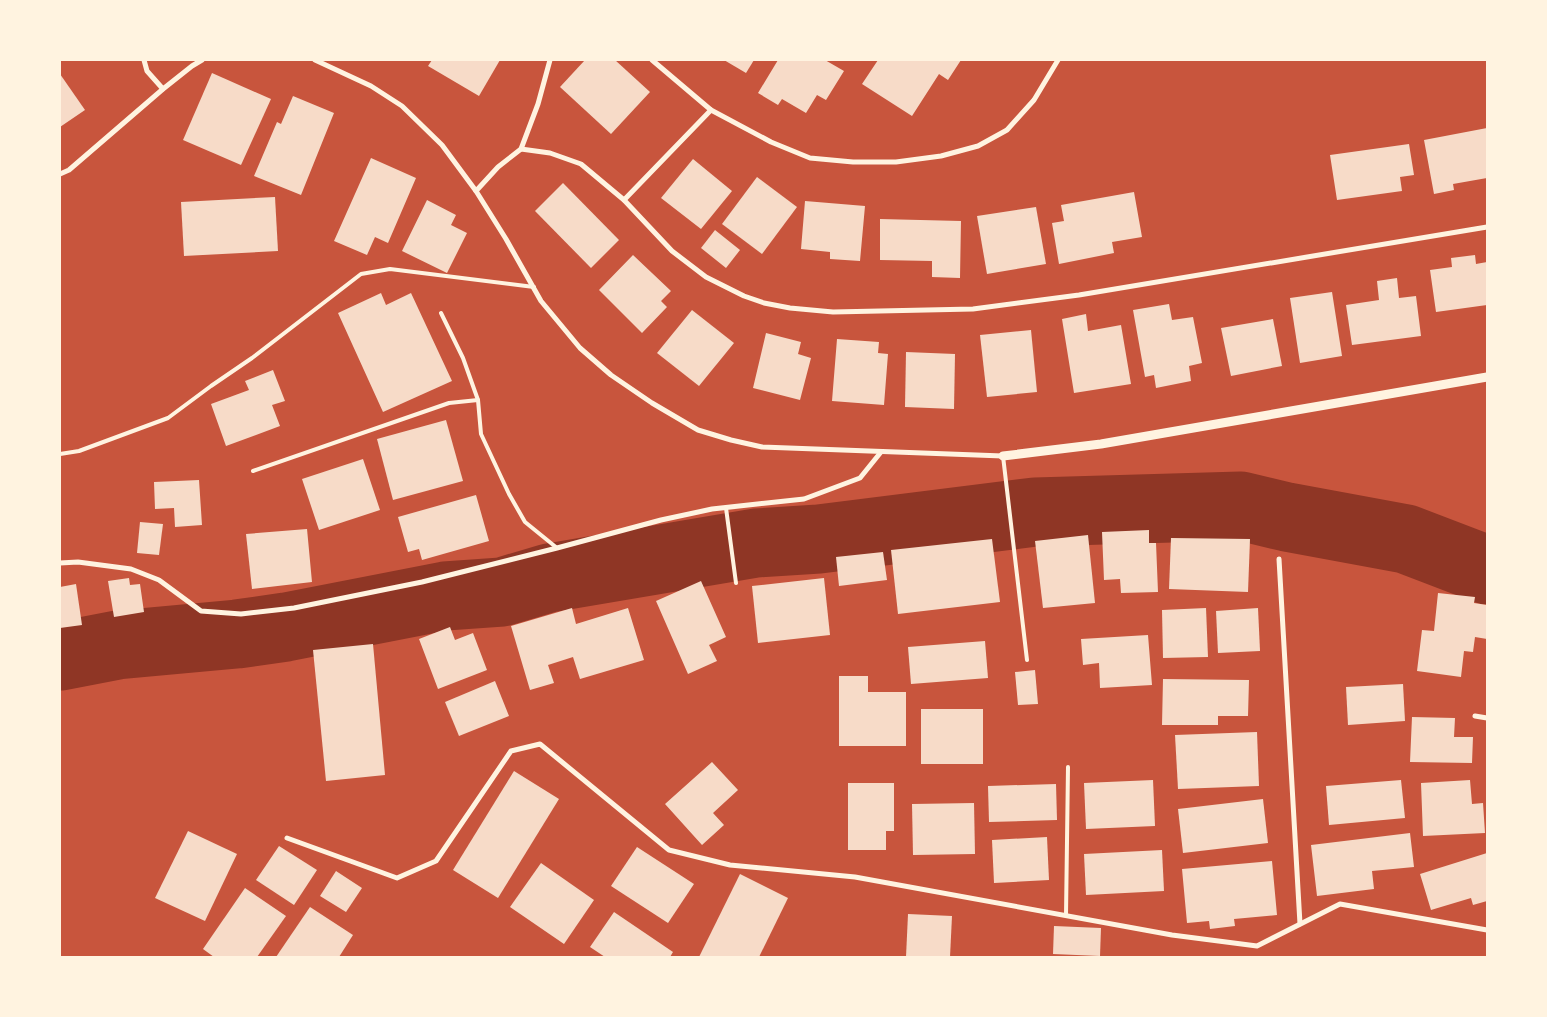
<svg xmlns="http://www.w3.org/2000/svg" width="1547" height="1017" font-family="'Exo 2',sans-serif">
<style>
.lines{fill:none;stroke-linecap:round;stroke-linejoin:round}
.river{stroke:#8f3625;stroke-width:69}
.building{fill:#f7dbc8}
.service{stroke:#fff3e0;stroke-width:4}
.minor{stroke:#fff3e0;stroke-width:5}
.tertiary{stroke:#fff3e0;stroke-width:9}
</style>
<rect width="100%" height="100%" fill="#c8553d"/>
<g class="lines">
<path class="river" d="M 60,656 L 117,645 L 237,634 L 286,627 L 445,596 L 502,592 L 549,578 L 756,543 L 819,539 L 1035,512 L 1241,506 L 1287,517 L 1406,539 L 1487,570"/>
</g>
<g class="building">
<path d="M 432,60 L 500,60 L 479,96 L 428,66 Z"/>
<path d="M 585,60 L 615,60 L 650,92 L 611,134 L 560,87 Z"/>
<path d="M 724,60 L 754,60 L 746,73 Z"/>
<path d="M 778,60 L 825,60 L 844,71 L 826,100 L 817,95 L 806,113 L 782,99 L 778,105 L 758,93 Z"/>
<path d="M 878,60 L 961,60 L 948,80 L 939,74 L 912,116 L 862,84 Z"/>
<path d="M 212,73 L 271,99 L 241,165 L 183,140 Z"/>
<path d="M 60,74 L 85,110 L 60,127 Z"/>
<path d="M 293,96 L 334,113 L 301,195 L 254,176 L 277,122 L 281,124 Z"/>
<path d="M 1487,128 L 1487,178 L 1453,184 L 1454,190 L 1434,194 L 1424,140 Z"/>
<path d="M 1409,144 L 1414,175 L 1400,177 L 1402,191 L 1337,200 L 1330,155 Z"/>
<path d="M 371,158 L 416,178 L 388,243 L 375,237 L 367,255 L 334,241 Z"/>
<path d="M 693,159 L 732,191 L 701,229 L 661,198 Z"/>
<path d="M 757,177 L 797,207 L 762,254 L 722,224 Z"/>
<path d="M 563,183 L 619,240 L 591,268 L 535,211 Z"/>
<path d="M 1134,192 L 1142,237 L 1112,242 L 1114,253 L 1059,264 L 1052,223 L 1064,221 L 1061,205 Z"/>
<path d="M 275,197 L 278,251 L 184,256 L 181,202 Z"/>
<path d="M 427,200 L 456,215 L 451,225 L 467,233 L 447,273 L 402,251 Z"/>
<path d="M 805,201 L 865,206 L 860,261 L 830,259 L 830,252 L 801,249 Z"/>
<path d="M 1036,207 L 1046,264 L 987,274 L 977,216 Z"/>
<path d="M 880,219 L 961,221 L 960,278 L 932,277 L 932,261 L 880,260 Z"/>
<path d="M 715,230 L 740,250 L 726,268 L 701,248 Z"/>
<path d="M 633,255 L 671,291 L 661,301 L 667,307 L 642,333 L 599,290 Z"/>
<path d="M 1475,255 L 1476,264 L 1487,262 L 1487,305 L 1436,312 L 1430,270 L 1452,267 L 1451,258 Z"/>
<path d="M 1397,278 L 1399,298 L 1416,296 L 1421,336 L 1352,345 L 1346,305 L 1379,300 L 1377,281 Z"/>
<path d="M 1332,292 L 1342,356 L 1300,363 L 1290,298 Z"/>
<path d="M 381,293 L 386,305 L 411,293 L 452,381 L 383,412 L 338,313 Z"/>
<path d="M 1169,304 L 1172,320 L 1193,317 L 1202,363 L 1189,366 L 1191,381 L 1156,388 L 1154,375 L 1145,377 L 1133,310 Z"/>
<path d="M 692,310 L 734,343 L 699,386 L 657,353 Z"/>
<path d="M 1086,314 L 1088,331 L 1121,325 L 1131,384 L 1074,393 L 1062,319 Z"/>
<path d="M 1273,319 L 1282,366 L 1231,376 L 1221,328 Z"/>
<path d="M 1031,330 L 1037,392 L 987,397 L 980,335 Z"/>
<path d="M 766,333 L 801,342 L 798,354 L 811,358 L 800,400 L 753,388 Z"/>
<path d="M 837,339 L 879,342 L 878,353 L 888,354 L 884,405 L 832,401 Z"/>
<path d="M 906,352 L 955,354 L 954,409 L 905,407 Z"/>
<path d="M 273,370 L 285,401 L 272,405 L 280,426 L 226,446 L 211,404 L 249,390 L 245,381 Z"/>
<path d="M 446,420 L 463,481 L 393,500 L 377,439 Z"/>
<path d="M 363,459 L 380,510 L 319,530 L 302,479 Z"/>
<path d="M 199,480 L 202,525 L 175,527 L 174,508 L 155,509 L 154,482 Z"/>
<path d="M 476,495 L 489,541 L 422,560 L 419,549 L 408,552 L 398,517 Z"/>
<path d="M 140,522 L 163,524 L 159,555 L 137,553 Z"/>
<path d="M 307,529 L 312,582 L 252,589 L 246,534 Z"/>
<path d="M 1149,530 L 1149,543 L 1156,543 L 1158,592 L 1121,593 L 1120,579 L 1104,580 L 1102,532 Z"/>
<path d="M 1088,535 L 1095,603 L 1043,608 L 1035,541 Z"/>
<path d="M 1171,538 L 1250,539 L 1248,592 L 1169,589 Z"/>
<path d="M 992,539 L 1000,602 L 898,614 L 891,550 Z"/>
<path d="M 883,552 L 887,580 L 839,586 L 836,557 Z"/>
<path d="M 129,578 L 130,585 L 140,584 L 144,612 L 114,617 L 108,581 Z"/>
<path d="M 824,578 L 830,635 L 758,643 L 752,586 Z"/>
<path d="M 701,581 L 726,637 L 709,645 L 717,661 L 688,674 L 656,601 Z"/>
<path d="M 76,584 L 82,625 L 60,628 L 60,587 Z"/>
<path d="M 1438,593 L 1475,597 L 1474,603 L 1487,605 L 1487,639 L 1475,637 L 1473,652 L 1464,651 L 1461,677 L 1417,671 L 1422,630 L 1434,631 Z"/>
<path d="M 572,608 L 576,624 L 628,608 L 644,660 L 580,679 L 573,657 L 548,665 L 554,683 L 530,690 L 511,626 Z"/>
<path d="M 1206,608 L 1208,657 L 1163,658 L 1162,610 Z"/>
<path d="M 1258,608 L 1260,651 L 1218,653 L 1216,611 Z"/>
<path d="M 450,627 L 455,640 L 473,633 L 487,670 L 438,689 L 419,639 Z"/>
<path d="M 1148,635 L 1152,685 L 1100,688 L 1099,663 L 1083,665 L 1081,639 Z"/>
<path d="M 985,641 L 988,678 L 911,684 L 908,647 Z"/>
<path d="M 373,644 L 385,775 L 326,781 L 313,650 Z"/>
<path d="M 1035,670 L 1038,704 L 1018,705 L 1015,672 Z"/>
<path d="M 839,676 L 868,676 L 868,692 L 906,692 L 906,746 L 839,746 Z"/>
<path d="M 1163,679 L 1249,680 L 1248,716 L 1218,716 L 1218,725 L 1162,725 Z"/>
<path d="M 495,681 L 509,716 L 459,736 L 445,702 Z"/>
<path d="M 1403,684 L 1405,721 L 1348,725 L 1346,687 Z"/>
<rect x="921" y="709" width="62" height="55"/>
<path d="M 1412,717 L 1455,718 L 1454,737 L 1473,737 L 1472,763 L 1410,762 Z"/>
<path d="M 1257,732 L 1259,786 L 1178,789 L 1175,735 Z"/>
<path d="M 712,762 L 738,790 L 713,813 L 724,825 L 702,845 L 665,804 Z"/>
<path d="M 514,771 L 559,799 L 498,898 L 453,870 Z"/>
<path d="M 1153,780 L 1155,826 L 1086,829 L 1084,783 Z"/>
<path d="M 1401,780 L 1405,818 L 1329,825 L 1326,786 Z"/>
<path d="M 1470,780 L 1472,804 L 1483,803 L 1485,833 L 1423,836 L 1421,783 Z"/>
<path d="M 848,783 L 894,783 L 894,831 L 886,831 L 886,850 L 848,850 Z"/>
<path d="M 1056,784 L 1057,820 L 989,822 L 988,786 Z"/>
<path d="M 1263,799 L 1268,843 L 1183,853 L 1178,809 Z"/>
<path d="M 974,803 L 975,854 L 913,855 L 912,804 Z"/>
<path d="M 188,831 L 237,854 L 205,921 L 155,898 Z"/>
<path d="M 1410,833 L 1414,867 L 1372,871 L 1374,889 L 1317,896 L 1311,845 Z"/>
<path d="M 1047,837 L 1049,880 L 994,883 L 992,840 Z"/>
<path d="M 279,846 L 317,870 L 294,905 L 256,880 Z"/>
<path d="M 637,847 L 694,884 L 668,923 L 611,886 Z"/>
<path d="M 1162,850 L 1164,891 L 1086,895 L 1084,854 Z"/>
<path d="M 1487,853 L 1487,901 L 1473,905 L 1471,898 L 1431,910 L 1420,874 Z"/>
<path d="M 1272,861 L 1277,915 L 1234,919 L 1235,926 L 1210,929 L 1209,921 L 1187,923 L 1182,869 Z"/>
<path d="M 541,863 L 594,900 L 564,944 L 510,907 Z"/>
<path d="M 336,871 L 362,888 L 346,912 L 320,896 Z"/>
<path d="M 740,874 L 788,898 L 759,957 L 699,957 Z"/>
<path d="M 245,888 L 286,916 L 257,957 L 214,957 L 203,949 Z"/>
<path d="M 310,907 L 353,935 L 339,957 L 276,957 Z"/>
<path d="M 614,912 L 673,952 L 670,957 L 605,957 L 590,947 Z"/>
<path d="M 908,914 L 952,916 L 950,957 L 906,957 Z"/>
<path d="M 1054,926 L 1101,928 L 1100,956 L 1053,954 Z"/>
</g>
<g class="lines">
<g class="service">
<path d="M 441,313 L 463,358 L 478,400 L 481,434 L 509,494 L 525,522 L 557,548"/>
<path d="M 60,454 L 79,451 L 168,418 L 211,386 L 252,358 L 361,274 L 390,269 L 534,287"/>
<path d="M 1003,456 L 1027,660"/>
<path d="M 253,471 L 449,403 L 478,400"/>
<path d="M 726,508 L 736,583"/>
<path d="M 1066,915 L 1068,767"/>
</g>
<g class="minor">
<path d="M 144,60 L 147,71 L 163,89"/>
<path d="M 315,60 L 371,86 L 402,106 L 442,145 L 476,191 L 506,239 L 541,301 L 580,348 L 611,375 L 652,403 L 698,430 L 731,440 L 762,447 L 1003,456"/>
<path d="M 652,60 L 711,110 L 771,142 L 810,158 L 853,162 L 896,162 L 941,156 L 978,146 L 1007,130 L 1034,100 L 1058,60"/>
<path d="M 521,149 L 550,153 L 581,164 L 624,200 L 672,251 L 706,277 L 744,296 L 764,303 L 790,308 L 833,312 L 973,309 L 1079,295 L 1487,227"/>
<path d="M 60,174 L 69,170 L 163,89 L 192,66 L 202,60"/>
<path d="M 476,191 L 498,167 L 521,149 L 538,104 L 550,60"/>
<path d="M 624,200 L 711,110"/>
<path d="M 1279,559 L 1300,924"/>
<path d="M 60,563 L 78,562 L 131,569 L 159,580 L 201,611 L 241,614 L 294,608 L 422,582 L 557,548 L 661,520 L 712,509 L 804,499 L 860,478 L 881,452"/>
<path d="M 1475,716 L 1487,718"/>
<path d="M 287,838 L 397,878 L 436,861 L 511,751 L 540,744 L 669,850 L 730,865 L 855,877 L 1172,935 L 1257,946 L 1340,904 L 1487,930"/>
</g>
<path class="tertiary" d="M 1003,456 L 1101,444 L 1487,377"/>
</g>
<rect width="1547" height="1017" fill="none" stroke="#fff3e0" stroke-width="122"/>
</svg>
